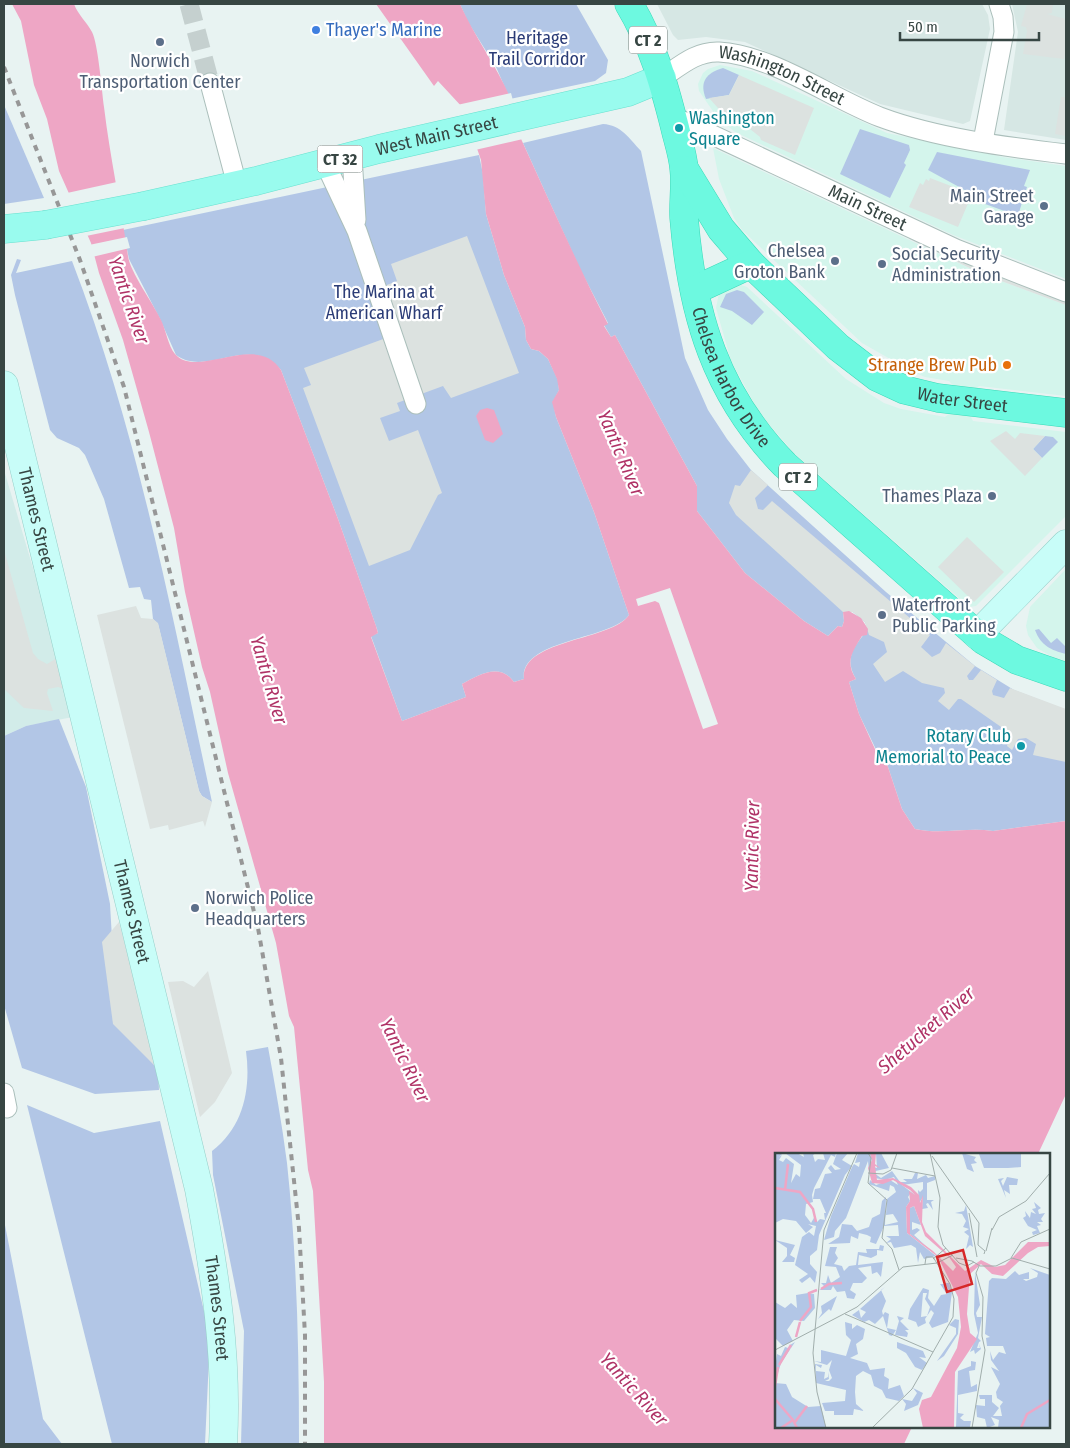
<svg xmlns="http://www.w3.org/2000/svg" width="1070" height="1448" font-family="'Fira Sans Condensed',sans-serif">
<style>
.residential{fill:#d6e7e4}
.commercial{fill:#d4f5ec}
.education{fill:#d2ece9}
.green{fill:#b2c6e6}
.parking{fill:#dce2e0}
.water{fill:#eea6c5}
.pier{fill:#e8f3f2}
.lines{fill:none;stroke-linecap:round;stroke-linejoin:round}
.street-tunnel{stroke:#c5d0cf;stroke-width:19;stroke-dasharray:19 9;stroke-linecap:butt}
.street-casing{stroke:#abbfbb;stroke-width:21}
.secondary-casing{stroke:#96cfc9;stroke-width:29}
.primary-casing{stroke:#69e0cf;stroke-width:29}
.highway-casing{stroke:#3cd9b8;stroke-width:29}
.street{stroke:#fff;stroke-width:19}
.secondary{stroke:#c8fdf8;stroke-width:28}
.primary{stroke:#99fbee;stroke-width:28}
.highway{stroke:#6df9e0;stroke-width:28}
.rail{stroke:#979797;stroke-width:4;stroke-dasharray:6 6;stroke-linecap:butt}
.primary-bridge-casing{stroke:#69e0cf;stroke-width:29;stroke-linecap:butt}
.primary-bridge{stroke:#99fbee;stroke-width:28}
.shop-dot{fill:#3f7fe0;stroke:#fff;stroke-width:2}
.service-dot{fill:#5c6f8a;stroke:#fff;stroke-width:2}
.culture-dot{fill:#0f9aa8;stroke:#fff;stroke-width:2}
.food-dot{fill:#e8710a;stroke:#fff;stroke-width:2}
.labels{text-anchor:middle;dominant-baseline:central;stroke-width:4.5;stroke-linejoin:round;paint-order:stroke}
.shield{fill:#fff;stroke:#737e7b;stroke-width:1}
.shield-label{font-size:16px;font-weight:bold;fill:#374643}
.shop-label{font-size:18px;fill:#366cbe;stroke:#fff;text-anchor:start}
.park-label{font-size:18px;fill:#2b3c77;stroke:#fff}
.service-label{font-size:18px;fill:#4e5e75;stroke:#fff;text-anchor:end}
.street-label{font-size:18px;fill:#374643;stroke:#fff}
.culture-label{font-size:18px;fill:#0d838f;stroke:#fff;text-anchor:start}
.food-label{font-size:18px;fill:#c56008;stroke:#fff;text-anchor:end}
.water-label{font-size:19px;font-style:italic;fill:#b03367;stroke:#fff}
.inset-river{fill:none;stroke:#eea6c5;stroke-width:2.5}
.inset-road{fill:none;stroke:#a1aeac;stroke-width:1}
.view{fill:#d62828;fill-opacity:0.15;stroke:#d62828;stroke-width:2.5}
.inset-edge{fill:none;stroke:#374643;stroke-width:2.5}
</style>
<rect width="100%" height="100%" fill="#e8f3f2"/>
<g class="residential">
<path d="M 657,4 L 982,4 L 988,15 L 990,29 L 970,121 L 963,124 L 880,104 L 745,42 L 706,37 L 678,40 L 673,35 Z"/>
<path d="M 1012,4 L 1066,4 L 1066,140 L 1004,130 L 1018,32 Z"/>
</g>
<g class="commercial">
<path d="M 720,65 L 752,71 L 887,133 L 1003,157 L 1066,166 L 1066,279 L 953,235 L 735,132 L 717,117 L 699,91 L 698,84 L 703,73 L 708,69 Z"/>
<path d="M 713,148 L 982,274 L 1066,305 L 1066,396 L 979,386 L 975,391 L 957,390 L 949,381 L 925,377 L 913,372 L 862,343 L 742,230 L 734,218 L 719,179 Z"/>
<path d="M 738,284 L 747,287 L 846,379 L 884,403 L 901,409 L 945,417 L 953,411 L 970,415 L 973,421 L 1066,432 L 1066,516 L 976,606 L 969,607 L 794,453 L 760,414 L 731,361 L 716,308 L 719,293 Z"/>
<path d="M 1066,569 L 1066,661 L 1054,658 L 1037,648 L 1028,635 L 1026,626 L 1030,607 Z"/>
</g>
<path class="education" d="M 4,470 L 46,612 L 73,717 L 26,726 L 4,736 Z"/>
<g class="green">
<path d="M 460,4 L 576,4 L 608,60 L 606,73 L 595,81 L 510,99 L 496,67 L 468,22 Z"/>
<path d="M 723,68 L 739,75 L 729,95 L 706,99 C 699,82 706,73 723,68 Z"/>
<path d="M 4,105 L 44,198 L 4,204 Z"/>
<path d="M 603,124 C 621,125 629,138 641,151 L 685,358 L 708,410 L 727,439 L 751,470 L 886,592 L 975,666 L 1014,690 L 1066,710 L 1066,821 L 993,831 C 967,827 941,835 915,829 L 902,809 L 885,758 L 881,760 L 859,714 L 849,682 L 856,679 C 843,657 855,646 868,629 L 865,622 L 853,612 L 843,612 L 844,621 L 842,627 L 838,626 L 828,636 L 804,621 L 745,573 L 697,511 L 697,486 L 615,335 L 611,337 L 604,325 L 608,323 L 579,267 L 523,143 Z"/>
<path d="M 860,129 L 909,145 L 910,150 L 904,163 L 906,165 L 890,198 L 840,174 Z"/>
<path d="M 937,152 L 1030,170 L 1024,186 L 1027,187 L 1015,225 L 1007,223 L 1010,213 L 974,200 L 972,194 L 928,170 Z"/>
<path d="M 479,155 L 483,174 L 486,214 L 504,275 L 525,327 L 526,340 L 531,349 L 539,351 L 548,359 L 558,380 L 559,390 L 553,402 L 556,417 L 594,512 L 629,615 C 612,640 519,639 524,679 L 514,682 C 500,662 478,675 462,684 L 466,697 L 402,721 L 371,636 L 378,633 L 377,629 L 338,519 L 281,370 C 248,333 208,378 176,355 L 160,319 L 129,259 L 123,230 Z"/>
<path d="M 17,259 L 21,260 L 16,273 L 72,261 C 139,435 173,620 212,802 L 202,796 L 199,791 L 158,624 L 153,619 L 151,600 L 144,599 L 140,587 L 129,588 L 104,499 L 85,455 L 79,448 L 57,438 L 50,430 L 15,295 L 11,275 Z"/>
<path d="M 737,290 L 744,292 L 764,312 L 752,325 L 732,311 L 720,307 L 726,294 Z"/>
<path d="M 1045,436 L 1053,437 L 1058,442 L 1042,458 L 1033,449 Z"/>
<path d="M 1039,629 L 1051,643 L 1057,638 L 1066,647 L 1066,654 C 1051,650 1041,646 1035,630 Z"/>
<path d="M 59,719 L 86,787 L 110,904 L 117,1025 L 158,1069 L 159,1090 L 95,1094 L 22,1068 L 4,1005 L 4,736 L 26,726 Z"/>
<path d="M 268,1047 C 275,1085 282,1124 287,1163 C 297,1257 299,1350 299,1444 L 241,1444 L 244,1331 L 213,1175 L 212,1151 C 244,1127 251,1088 246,1051 Z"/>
<path d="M 27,1105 L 94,1133 L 160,1121 L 210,1337 L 205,1444 L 112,1444 Z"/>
<path d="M 4,1220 L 43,1419 L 62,1444 L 4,1444 Z"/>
</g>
<g class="parking">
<path d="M 1027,4 L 1053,4 L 1052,13 L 1047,14 L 1066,19 L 1066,49 L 1064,59 L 1023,54 L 1027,31 L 1026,27 L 1021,26 Z"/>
<path d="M 739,75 L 814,108 L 795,155 L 761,140 L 760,137 L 735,117 L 726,117 L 709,98 L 729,95 Z"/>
<path d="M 1061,97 L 1066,97 L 1066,136 L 1055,134 Z"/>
<path d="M 930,178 L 972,194 L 958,227 L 909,207 L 920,183 L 923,185 L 926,179 L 929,181 Z"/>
<path d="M 912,234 L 1066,299 L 1066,305 L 982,274 L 909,239 Z"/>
<path d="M 467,236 L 519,373 L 451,398 L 443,386 L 397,403 L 400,411 L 380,418 L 389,441 L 418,430 L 442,493 L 438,495 L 410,550 L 369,566 L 303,388 L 311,385 L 304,368 L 386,338 L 369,292 L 397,281 L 391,264 Z"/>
<path d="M 1006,431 L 1015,439 L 1020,433 L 1045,436 L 1033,449 L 1042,458 L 1025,476 L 990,441 Z"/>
<path d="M 751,470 L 768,485 L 755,498 L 758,509 L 763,510 L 772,501 L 930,635 L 921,647 L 932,657 L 940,653 L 946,643 L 975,666 L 967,676 L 969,680 L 973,680 L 981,670 L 997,680 L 992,691 L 993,695 L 1004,698 L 1010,688 L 1066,709 L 1066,762 L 1033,755 L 1036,744 L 1026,738 L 1018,739 L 1012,750 L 1007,746 L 1009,738 L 1004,729 L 961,699 L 958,699 L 949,710 L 938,701 L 945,693 L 944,688 L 922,683 L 903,671 L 885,682 L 873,664 L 887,652 L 884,642 L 869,635 L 865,622 L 853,612 L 843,612 L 736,515 L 729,503 L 735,485 L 740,486 Z"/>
<path d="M 967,537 L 1004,572 L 974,602 L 938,567 Z"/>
<path d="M 4,550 L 33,653 L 38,659 L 47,664 L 57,658 L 64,689 L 58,687 L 48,689 L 47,693 L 53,711 L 24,708 L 4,689 Z"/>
<path d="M 136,606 L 141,618 L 153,619 L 158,623 L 199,791 L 202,796 L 212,802 L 205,827 L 203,821 L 169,830 L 168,825 L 150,829 L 97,615 Z"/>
<path d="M 119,922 L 158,1069 L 113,1024 L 102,942 Z"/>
<path d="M 208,971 L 232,1073 L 215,1102 L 200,1117 L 168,982 L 183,981 L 194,987 Z"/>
</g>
<g class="water">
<path d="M 12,4 L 74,4 C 78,15 87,22 92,32 C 98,43 102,92 104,107 C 110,157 121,207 128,256 C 130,272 153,303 161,320 C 166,330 168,346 175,354 C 197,380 256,331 281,370 L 338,519 L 376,626 L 378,633 L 371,637 L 402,721 L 466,697 L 462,684 C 478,675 500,662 514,682 L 524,679 C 520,639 612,641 629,615 L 594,512 L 556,417 L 552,402 L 559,390 L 557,379 L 548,359 L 539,351 L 531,349 L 526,340 L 525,327 L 504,275 L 486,214 L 481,160 L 463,108 L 438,81 L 434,86 L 376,4 L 460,4 C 474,36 496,65 510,97 C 516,111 516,128 522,141 C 550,202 577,264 608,324 L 604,326 L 611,337 L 615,335 L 697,486 L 697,511 L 745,573 L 804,621 L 828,636 L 838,626 L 842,627 L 844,621 L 843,612 L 849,611 L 861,618 L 868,629 L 867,635 L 862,636 C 852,652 845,662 856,679 L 849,682 L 859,714 L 880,760 L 885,758 L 902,809 L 915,829 C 941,835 967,827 993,831 L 1066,821 L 1066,1094 L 1038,1154 L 776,1154 L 776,1427 L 912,1427 L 904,1444 L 324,1444 L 324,1382 L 313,1191 L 308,1170 L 294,1027 L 289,1016 L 276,943 L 228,773 L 210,692 L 202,667 L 185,592 L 174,528 L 149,432 L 123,340 L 99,273 L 91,243 L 59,171 L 47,119 L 34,85 L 21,21 Z"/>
<path d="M 487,408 L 494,410 L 503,434 L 493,443 L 485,440 L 476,416 L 480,410 Z"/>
</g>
<g class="pier">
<path d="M 511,93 L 523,139 L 475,150 L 461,110 L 457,105 Z"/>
<path d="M 117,182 L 125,228 L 86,236 L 67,193 Z"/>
<path d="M 127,237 L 130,248 L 92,257 L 89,245 Z"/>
<path d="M 670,588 L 718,724 L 703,729 L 659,603 L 655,601 L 638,606 L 636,599 Z"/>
</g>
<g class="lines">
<path class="street-tunnel" d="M 189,4 L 210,83"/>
<defs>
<g id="street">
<path id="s1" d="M 662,78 C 680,66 696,51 719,52 C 772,55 831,98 880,117 C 936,138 1007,147 1066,154"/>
<path d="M 210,83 L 237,185"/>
<path id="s2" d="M 672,116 L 956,249 L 1066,292"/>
<path d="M 983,141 L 1004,32 L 1003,17 L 999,4"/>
<path d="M 352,156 L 356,220"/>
<path d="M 325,163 L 357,231 L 416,404"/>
<path d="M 4,1093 L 7,1108"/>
</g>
<g id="secondary">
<path id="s3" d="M 4,385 L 199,1189 C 215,1274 228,1357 223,1444"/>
<path d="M 977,635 L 1066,544"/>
</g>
<g id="primary">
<path id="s4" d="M 144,206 L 256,181 L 379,149 L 628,92 L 662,78"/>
<path d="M 4,229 L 45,225"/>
</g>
<g id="highway">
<path id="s5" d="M 629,4 C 652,42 664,84 675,128 C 678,141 683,155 684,169 C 686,184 683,202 684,218 C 692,315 716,395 785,465 L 983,640 L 1017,660 L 1066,677"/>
<path id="s6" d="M 685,170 L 721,229 L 751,264 L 838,347 L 877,377 L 905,390 L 938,398 L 1066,413"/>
<path d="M 695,290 L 751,264"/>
</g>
</defs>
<use href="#street" class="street-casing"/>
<use href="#secondary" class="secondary-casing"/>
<use href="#primary" class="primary-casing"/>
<use href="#highway" class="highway-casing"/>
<use href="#street" class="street"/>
<use href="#secondary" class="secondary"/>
<use href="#primary" class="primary"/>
<use href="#highway" class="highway"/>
<path class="rail" d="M 4,67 L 80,260 L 124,387 L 258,928 L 281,1058 L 299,1228 L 305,1335 L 305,1444"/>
<defs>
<path id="primary-bridge" d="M 45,225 L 144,206"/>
</defs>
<use href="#primary-bridge" class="primary-bridge-casing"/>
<use href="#primary-bridge" class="primary-bridge"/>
</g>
<circle class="shop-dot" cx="316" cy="30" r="5"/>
<g class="service-dot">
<circle cx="160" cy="42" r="5"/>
<circle cx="1044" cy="206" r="5"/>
<circle cx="835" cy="261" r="5"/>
<circle cx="882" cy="264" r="5"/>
<circle cx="992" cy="496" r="5"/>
<circle cx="882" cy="615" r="5"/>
<circle cx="195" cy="908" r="5"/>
</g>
<g class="culture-dot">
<circle cx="679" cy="128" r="5"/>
<circle cx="1021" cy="746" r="5"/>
</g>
<circle class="food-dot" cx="1007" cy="365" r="5"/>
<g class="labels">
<g class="shield">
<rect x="629" y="26.5" width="38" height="27" rx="4"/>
<rect x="317.5" y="145.5" width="45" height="27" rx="4"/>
<rect x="779" y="463.5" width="38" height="27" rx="4"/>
</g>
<g class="shield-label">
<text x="648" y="40">CT 2</text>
<text x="340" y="159">CT 32</text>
<text x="798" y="477">CT 2</text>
</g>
<g class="shop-label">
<text x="326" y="30">Thayer's Marine</text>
</g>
<g class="park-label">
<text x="537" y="38">Heritage<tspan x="537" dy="21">Trail Corridor</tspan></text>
<text x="384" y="292">The Marina at<tspan x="384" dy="21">American Wharf</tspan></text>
</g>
<g class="service-label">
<text x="160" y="61" text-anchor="middle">Norwich<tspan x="160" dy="21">Transportation Center</tspan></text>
<text x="1034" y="196">Main Street<tspan x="1034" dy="21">Garage</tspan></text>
<text x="825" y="251">Chelsea<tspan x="825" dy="21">Groton Bank</tspan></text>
<text x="892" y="254" text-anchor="start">Social Security<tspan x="892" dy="21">Administration</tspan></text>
<text x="982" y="496">Thames Plaza</text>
<text x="892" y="605" text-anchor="start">Waterfront<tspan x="892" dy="21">Public Parking</tspan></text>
<text x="205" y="898" text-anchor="start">Norwich Police<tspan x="205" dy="21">Headquarters</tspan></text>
</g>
<g class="street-label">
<text stroke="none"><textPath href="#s1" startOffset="131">Washington Street</textPath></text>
<text stroke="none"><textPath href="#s4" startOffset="301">West Main Street</textPath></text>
<text stroke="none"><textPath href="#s2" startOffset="216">Main Street</textPath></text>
<text stroke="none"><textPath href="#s5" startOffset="392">Chelsea Harbor Drive</textPath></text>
<text stroke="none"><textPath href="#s6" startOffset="374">Water Street</textPath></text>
<text stroke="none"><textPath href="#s3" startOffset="138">Thames Street</textPath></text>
<text stroke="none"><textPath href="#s3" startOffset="542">Thames Street</textPath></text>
<text stroke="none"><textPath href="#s3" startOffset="948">Thames Street</textPath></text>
</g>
<g class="culture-label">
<text x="689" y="118">Washington<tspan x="689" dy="21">Square</tspan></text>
<text x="1011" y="736" text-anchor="end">Rotary Club<tspan x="1011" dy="21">Memorial to Peace</tspan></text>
</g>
<g class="food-label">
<text x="997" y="365">Strange Brew Pub</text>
</g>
<g class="water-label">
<text transform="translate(129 300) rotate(71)">Yantic River</text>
<text transform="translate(621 453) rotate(67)">Yantic River</text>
<text transform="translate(269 680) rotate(74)">Yantic River</text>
<text transform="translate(752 846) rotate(-89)">Yantic River</text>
<text transform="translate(926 1030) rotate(-41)">Shetucket River</text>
<text transform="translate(405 1060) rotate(64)">Yantic River</text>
<text transform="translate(634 1389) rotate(48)">Yantic River</text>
</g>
</g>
<g transform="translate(775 1153)">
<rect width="275" height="275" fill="#e8f3f2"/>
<path d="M 0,0 L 8,0 L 4,4 L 7,2 L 4,7 L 8,9 L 11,5 L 19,11 L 16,30 L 21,21 L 25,24 L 26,12 L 10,0 L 22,0 L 29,4 L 28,0 L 41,0 L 38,2 L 40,9 L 43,6 L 50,7 L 48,0 L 61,0 L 60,4 L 56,2 L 39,35 L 37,42 L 38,49 L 31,51 L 30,62 L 36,70 L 40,63 L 42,69 L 45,66 L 50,67 L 49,60 L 51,60 L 45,46 L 38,46 L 40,36 L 45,35 L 50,21 L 57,20 L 53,15 L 56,12 L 60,17 L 66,16 L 58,11 L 62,0 L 73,0 L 67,7 L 77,13 L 70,22 L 44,82 L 42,97 L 35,103 L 35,111 L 42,119 L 40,130 L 35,124 L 27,130 L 24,127 L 33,121 L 20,112 L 27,84 L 34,79 L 39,83 L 41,73 L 33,71 L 38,74 L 31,80 L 21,68 L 8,66 L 0,70 ZM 83,0 L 98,0 L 94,19 L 93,8 L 71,65 L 60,78 L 59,84 L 49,87 L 56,63 L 77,14 L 79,11 L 84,14 L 85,9 L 80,10 ZM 106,0 L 114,15 L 96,19 L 98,14 L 102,15 L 101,0 ZM 187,0 L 201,4 L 199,7 L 202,10 L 196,11 L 199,19 L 192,16 ZM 246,0 L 246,14 L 233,15 L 209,15 L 204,1 L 199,1 ZM 117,18 L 125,29 L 132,29 L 128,26 L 137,26 L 140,20 L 143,20 L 142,26 L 151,22 L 153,25 L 160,23 L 160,27 L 152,30 L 152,47 L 159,47 L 156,49 L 158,57 L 153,50 L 151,51 L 153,55 L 147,56 L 148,44 L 144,50 L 143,37 L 145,39 L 148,36 L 148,29 L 127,32 L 140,42 L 135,41 L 133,44 L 135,48 L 131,54 L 132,80 L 161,103 L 149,106 L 145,99 L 143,110 L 149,109 L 143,110 L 141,95 L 136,92 L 119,95 L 116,89 L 111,90 L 116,86 L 111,83 L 124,83 L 123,72 L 109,73 L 101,91 L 95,89 L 96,84 L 92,82 L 84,80 L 83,86 L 76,83 L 75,90 L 53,91 L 64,84 L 67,71 L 77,72 L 82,78 L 94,74 L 97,65 L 105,61 L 107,48 L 111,44 L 110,72 L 123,69 L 118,61 L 111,62 L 112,46 L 121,39 L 119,34 L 115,32 L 114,38 L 94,31 L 95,27 L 101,32 L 115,27 L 123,32 L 119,24 L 110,27 L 100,25 L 99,20 L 106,25 ZM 232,24 L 243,26 L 242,32 L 234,32 L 235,41 L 229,37 L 231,45 L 223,26 L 229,25 L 226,28 L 228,33 ZM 259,49 L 266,55 L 263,57 L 264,61 L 270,60 L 266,66 L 268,69 L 262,69 L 266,72 L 262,73 L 265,80 L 258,82 L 257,79 L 262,77 L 253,73 L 248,65 L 251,63 L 250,58 L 255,65 L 256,59 L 261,61 L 257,56 L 261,55 ZM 191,52 L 198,94 L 195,92 L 191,96 L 194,83 L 189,79 L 194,76 L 188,74 L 191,68 L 187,61 L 180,60 L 189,58 ZM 139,53 L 146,72 L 137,69 L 137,77 L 142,75 L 145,77 L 139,82 L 152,94 L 135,81 L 135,55 ZM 0,87 L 20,92 L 15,102 L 20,105 L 19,109 L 7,109 L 12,103 L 12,95 ZM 105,92 L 109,93 L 108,98 L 102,97 L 102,102 L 96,105 L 84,102 L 83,112 L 108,109 L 106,124 L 102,119 L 97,121 L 96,113 L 83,115 L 92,125 L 87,130 L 78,130 L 75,137 L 81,141 L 79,146 L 72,145 L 70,138 L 62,139 L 58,133 L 56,137 L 44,137 L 50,134 L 46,130 L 51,130 L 53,122 L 56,130 L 65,124 L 61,114 L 50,113 L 55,94 L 62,94 L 60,100 L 63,105 L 59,111 L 67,113 L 69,118 L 74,113 L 81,112 L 83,99 L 92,100 L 91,96 L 104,96 ZM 255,115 L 275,122 L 275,275 L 223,275 L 224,267 L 216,264 L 220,272 L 212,275 L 210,266 L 202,264 L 201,252 L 210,253 L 210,246 L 205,246 L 204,242 L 217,242 L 217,249 L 224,255 L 218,263 L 227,263 L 225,253 L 228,249 L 222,245 L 221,239 L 225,231 L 216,214 L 224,218 L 216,207 L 215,198 L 218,207 L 224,199 L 231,201 L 228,193 L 212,193 L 211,185 L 215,184 L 210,181 L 214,128 L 217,125 L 231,126 L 240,118 L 244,122 L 254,119 L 254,126 L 248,126 L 251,128 L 262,124 L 263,120 ZM 200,119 L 205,152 L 201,160 L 202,164 L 207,164 L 203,185 L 206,188 L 204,189 L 202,195 L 205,195 L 204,191 L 206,196 L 200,201 L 199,197 L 195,199 L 203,180 L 199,161 ZM 170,130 L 174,130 L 177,139 L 173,169 L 157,175 L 154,170 L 159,160 L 156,157 L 150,166 L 151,170 L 143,174 L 141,169 L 133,166 L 135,156 L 148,135 L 154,137 L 153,145 L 159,153 L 166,142 L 172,141 L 165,131 L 169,131 L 174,138 ZM 148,140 L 152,140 L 150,146 L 155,154 L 152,163 L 146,164 ZM 110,134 L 106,137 L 111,148 L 107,158 L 108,162 L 110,159 L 114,161 L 112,175 L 121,177 L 117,183 L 114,182 L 108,163 L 100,171 L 94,167 L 89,169 L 77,162 L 84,157 L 86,165 L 91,159 L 85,156 ZM 33,140 L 39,141 L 40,155 L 29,168 L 19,167 L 12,177 L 18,188 L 8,193 L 0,185 L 0,149 L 10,155 L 16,150 L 22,155 L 21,142 ZM 62,143 L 56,158 L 54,156 L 43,166 L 47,160 L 46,153 ZM 122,163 L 129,165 L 125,168 L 134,177 L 130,177 L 133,180 L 132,184 L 120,182 L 124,168 ZM 180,166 L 184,167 L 183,181 L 169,203 L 162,208 L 181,181 L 181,175 L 174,172 ZM 70,169 L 77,171 L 77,176 L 82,172 L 90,176 L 88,186 L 81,191 L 83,201 L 75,205 L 92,210 L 95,217 L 110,215 L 109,223 L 114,226 L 113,236 L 125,232 L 129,243 L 124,248 L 111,245 L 107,237 L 99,233 L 96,222 L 88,218 L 81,223 L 80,239 L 81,251 L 89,258 L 79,256 L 78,262 L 59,262 L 59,258 L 50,258 L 47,250 L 70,248 L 71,237 L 41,230 L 40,211 L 47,212 L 46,215 L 41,212 L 41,218 L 50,219 L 49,226 L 53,224 L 53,219 L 54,226 L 50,228 L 54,228 L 57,225 L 54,217 L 57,207 L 52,212 L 39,208 L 46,209 L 46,197 L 71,203 L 76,187 L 71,182 ZM 20,189 L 6,210 L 0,230 L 11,231 L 17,244 L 33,254 L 46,253 L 51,275 L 0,275 L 0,215 L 2,201 L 6,203 L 10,194 L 16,196 L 15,192 ZM 122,189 L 148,198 L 151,205 L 144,204 L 152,210 L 147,217 L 140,214 L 131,200 L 122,195 ZM 196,208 L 201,209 L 200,217 L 194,218 L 196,234 L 202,231 L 202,238 L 183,242 L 183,260 L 189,261 L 185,265 L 189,268 L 196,268 L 195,274 L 181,275 L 183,218 L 196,213 ZM 138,235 L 148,240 L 143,252 L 129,258 L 131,251 L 127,246 L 137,248 L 142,240 Z" fill="#b2c6e6" fill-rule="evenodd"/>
<path d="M 95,0 L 101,0 L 100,11 L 105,15 L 100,13 L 102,27 L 118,25 L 136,34 L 144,42 L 145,50 L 148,42 L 147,69 L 151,79 L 190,118 L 206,107 L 220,114 L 230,112 L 253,89 L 275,89 L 275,93 L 263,94 L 253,100 L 228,123 L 217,121 L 206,111 L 195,121 L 192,161 L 195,180 L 202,186 L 180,219 L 179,275 L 148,275 L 144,256 L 147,247 L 156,244 L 182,195 L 186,174 L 183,144 L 163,104 L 132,80 L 131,54 L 135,48 L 134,38 L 140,42 L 135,37 L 118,27 L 108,31 L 97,30 L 93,15 L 97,7 ZM 139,53 L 150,83 L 174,104 L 181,114 L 178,118 L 158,98 L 135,81 L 135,55 Z" fill="#eea6c5" fill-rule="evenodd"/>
<path class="inset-river" d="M 0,35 L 25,39 L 38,56 L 41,69M 10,37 L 13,11M 46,136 L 54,131 L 67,130M 25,168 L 36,154 L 34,140 L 42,137M 21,184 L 25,169M 4,212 L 16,192M 0,233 L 3,214M 0,246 L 18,267M 20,269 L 32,253M 6,275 L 18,267 L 22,275M 246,275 L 252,261 L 275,247"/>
<path class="inset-road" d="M 93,0 L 96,5 L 93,30 L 112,47 L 107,85 L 117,96 L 124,117M 155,0 L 165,45 L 163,74 L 168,92 L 184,110 L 192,113 L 199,109M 157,3 L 204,70 L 203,92 L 210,98 L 209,101M 117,15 L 160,23M 93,20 L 108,21 L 116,17 L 122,0M 194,60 L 202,104M 217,77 L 224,64 L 251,48 L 275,20M 211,98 L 217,75M 181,105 L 197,108 L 205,113 L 221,113 L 237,105 L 275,116M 236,105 L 246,89 L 275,76M 158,106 L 171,95M 70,161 L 158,199M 0,197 L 82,154 L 128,114 L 162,110 L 178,102M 51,275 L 42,239 L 38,200 L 49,77 L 82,0M 97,275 L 137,236 L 178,164 L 179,146 L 175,131 L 158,104 L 151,104 L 150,111M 197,275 L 210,197 L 207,183 L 208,144 L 201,120 L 204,113"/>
<path class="view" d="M 188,97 L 197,131 L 172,139 L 162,104 Z"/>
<rect width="275" height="275" class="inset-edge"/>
</g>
<rect width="1070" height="1448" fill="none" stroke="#374643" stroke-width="10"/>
<path d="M900 32v8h139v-8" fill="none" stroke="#374643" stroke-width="2.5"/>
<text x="908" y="32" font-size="15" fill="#374643" stroke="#ffffff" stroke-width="4" paint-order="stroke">50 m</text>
</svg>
